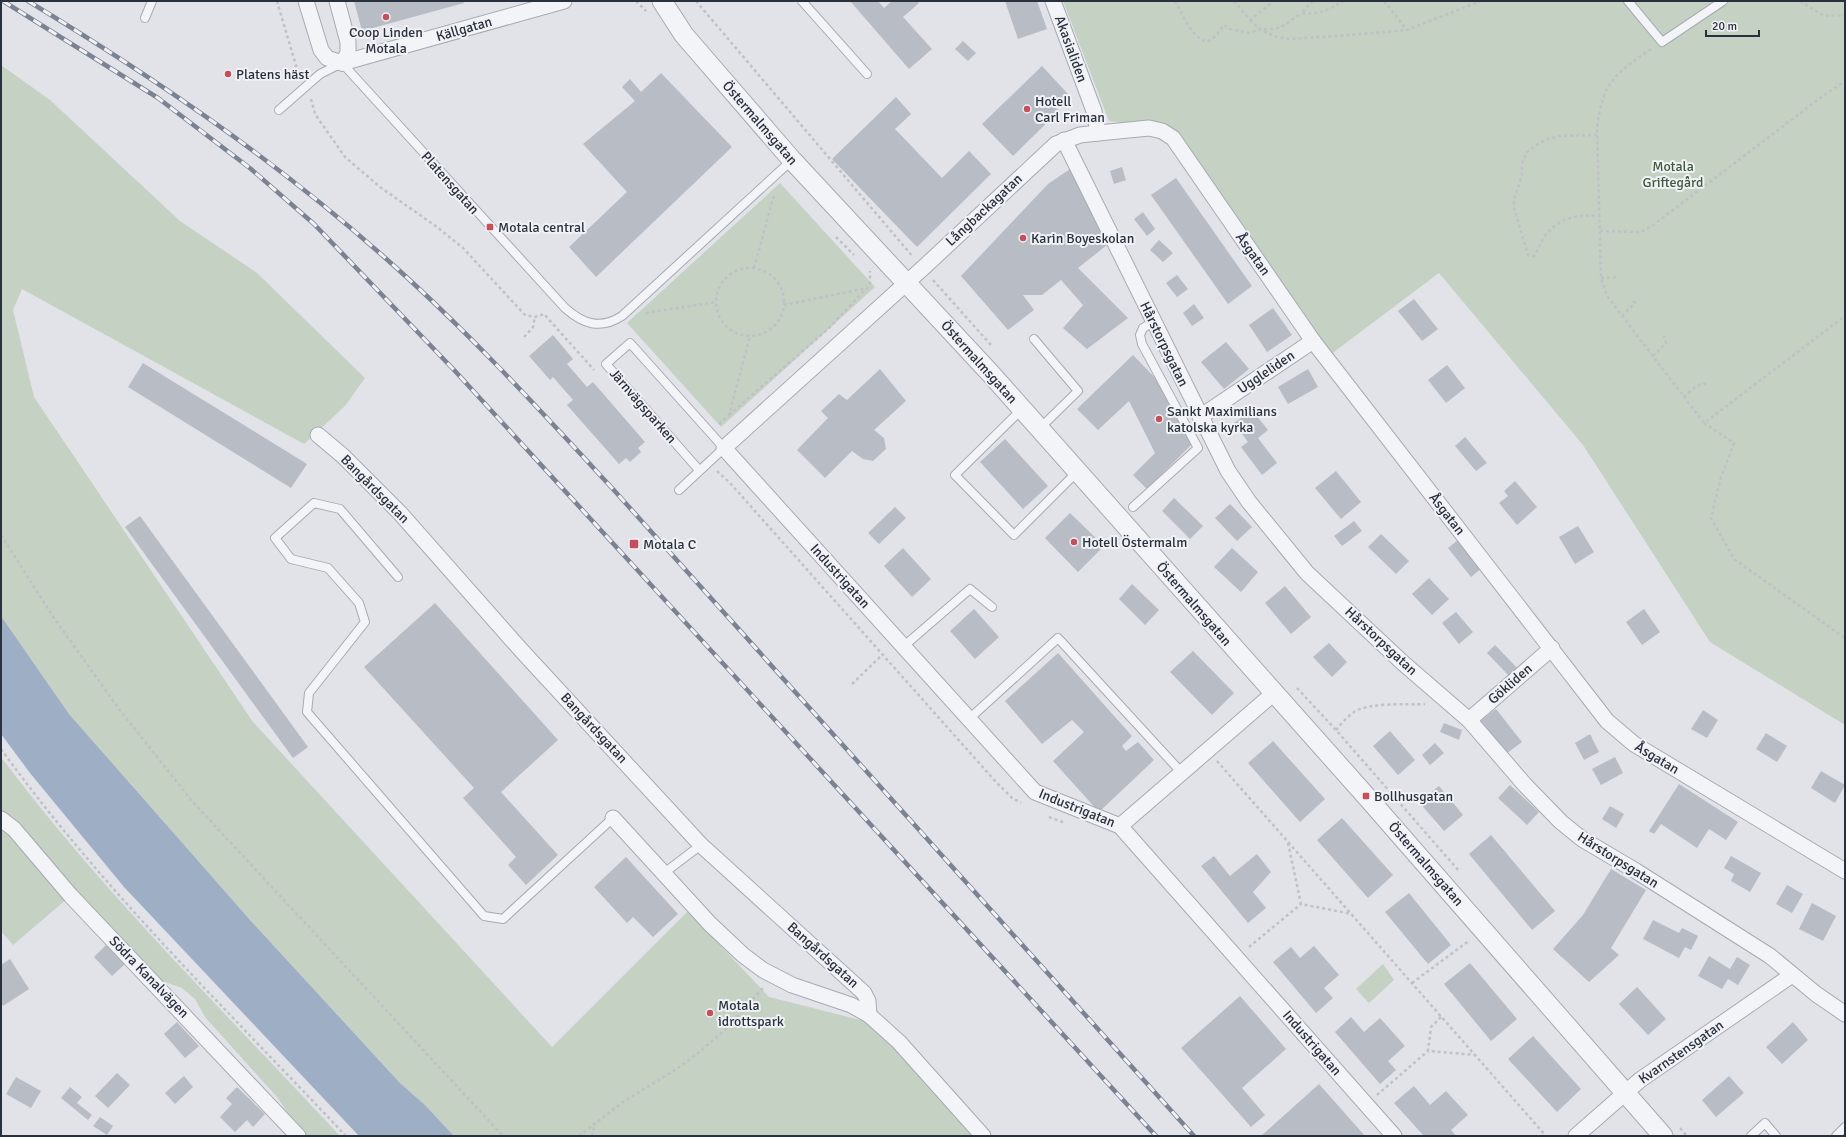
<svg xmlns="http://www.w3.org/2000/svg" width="1846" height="1137" font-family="Signika,sans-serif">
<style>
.green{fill:#c5d1c2}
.water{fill:#9eafc5}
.building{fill:#b8bcc5}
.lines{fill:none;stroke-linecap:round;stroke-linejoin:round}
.service-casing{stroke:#a6aab2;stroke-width:10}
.minor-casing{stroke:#a6aab2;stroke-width:17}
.tertiary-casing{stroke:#a6aab2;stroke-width:21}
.path{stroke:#bfc1c7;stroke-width:2.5;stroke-dasharray:3 3;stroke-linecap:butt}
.service{stroke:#f3f4f7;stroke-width:8}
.minor{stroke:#f3f4f7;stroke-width:15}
.tertiary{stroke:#f3f4f7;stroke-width:19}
.rail-casing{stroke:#7b8291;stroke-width:4.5}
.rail{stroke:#f0f2f6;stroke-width:3;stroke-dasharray:9;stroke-linecap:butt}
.poi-dot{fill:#c3505b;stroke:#f0f2f6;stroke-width:1.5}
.labels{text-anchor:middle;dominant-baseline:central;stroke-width:4;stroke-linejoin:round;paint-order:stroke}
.street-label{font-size:14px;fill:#2a313e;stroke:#f0f2f6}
.poi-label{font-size:14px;fill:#2a313e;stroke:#f0f2f6;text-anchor:start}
.park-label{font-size:14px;fill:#3d5939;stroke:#f0f2f6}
</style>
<rect width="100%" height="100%" fill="#e1e3e8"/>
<g class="green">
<path d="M 1063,1 L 1845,1 L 1845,725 L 1710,642 L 1583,445 L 1439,273 L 1326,358 L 1224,207 L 1154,127 L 1109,121 Z"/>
<path d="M 1,65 L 50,100 L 180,221 L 257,273 L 365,378 L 345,406 L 304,444 L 22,289 L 13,310 L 34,397 L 253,722 L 552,1047 L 688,911 L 769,997 L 896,1029 L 986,1136 L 454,1136 L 425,1105 L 400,1083 L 251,921 L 69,714 L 1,616 Z"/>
<path d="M 780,183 L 875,287 L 721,427 L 627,323 Z"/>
<path d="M 1,757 C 103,893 225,1012 340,1136 L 303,1136 L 277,1097 L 205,1017 L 195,999 L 182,988 L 159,980 L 1,812 Z"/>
<path d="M 1,823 L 68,898 L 13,945 L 1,931 Z"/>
<path d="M 1383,964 L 1394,980 L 1369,1003 L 1356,989 Z"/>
</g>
<path class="water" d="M 1,616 L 69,714 L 251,921 L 400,1083 L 425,1105 L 454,1136 L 359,1136 L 124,887 L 30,773 L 1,734 Z"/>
<g class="building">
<path d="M 354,1 L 463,1 L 464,3 L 362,31 Z"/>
<path d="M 850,1 L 878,1 L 884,8 L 892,1 L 917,1 L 919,3 L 903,17 L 932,49 L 909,69 Z"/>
<path d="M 1005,1 L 1037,1 L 1047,29 L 1018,39 Z"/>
<path d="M 963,41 L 976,53 L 968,61 L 955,49 Z"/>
<path d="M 1042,66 L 1068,94 L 1055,107 L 1059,111 L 1013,156 L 982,124 Z"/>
<path d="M 661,73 L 732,147 L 596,277 L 569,247 L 627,192 L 583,144 L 635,101 L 622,87 L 630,79 L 641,92 Z"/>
<path d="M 896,97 L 911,114 L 895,129 L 942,178 L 969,151 L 991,174 L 917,247 L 832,159 Z"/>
<path d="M 1122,167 L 1126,180 L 1114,184 L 1110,171 Z"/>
<path d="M 1070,169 L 1107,245 L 1078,268 L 1128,318 L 1087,349 L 1063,328 L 1083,305 L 1061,280 L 1042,295 L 1023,295 L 1034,310 L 1008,330 L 961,276 L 1048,184 Z"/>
<path d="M 1176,178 L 1252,286 L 1228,304 L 1151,195 Z"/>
<path d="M 1143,212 L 1155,229 L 1147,236 L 1134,219 Z"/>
<path d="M 1159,240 L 1173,253 L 1163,262 L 1150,250 Z"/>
<path d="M 1177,275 L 1188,289 L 1177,297 L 1166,283 Z"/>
<path d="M 1414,299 L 1438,329 L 1422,341 L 1398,311 Z"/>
<path d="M 1194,304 L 1204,318 L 1192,326 L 1183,313 Z"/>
<path d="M 1273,308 L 1292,335 L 1267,352 L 1249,325 Z"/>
<path d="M 553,335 L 573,359 L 567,364 L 587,387 L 593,382 L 645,442 L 638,448 L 641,452 L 630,462 L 626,458 L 619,464 L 567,405 L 573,400 L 553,377 L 550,380 L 529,356 Z"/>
<path d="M 1226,342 L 1249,369 L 1224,389 L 1201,362 Z"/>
<path d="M 1133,355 L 1161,384 L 1192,444 L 1147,489 L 1133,475 L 1155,453 L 1129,401 L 1098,430 L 1077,409 Z"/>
<path d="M 143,363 L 307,464 L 291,488 L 128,387 Z"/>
<path d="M 1447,365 L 1465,388 L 1446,403 L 1428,380 Z"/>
<path d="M 880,369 L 906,401 L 874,430 L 884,438 L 886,449 L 873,461 L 863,459 L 852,451 L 825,478 L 797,450 L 828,418 L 821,411 L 839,394 L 847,400 Z"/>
<path d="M 1308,369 L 1318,387 L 1288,404 L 1278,387 Z"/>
<path d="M 1252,410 L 1268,430 L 1258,438 L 1277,463 L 1262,475 L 1241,447 L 1248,442 L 1234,423 Z"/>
<path d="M 1465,437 L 1487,463 L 1476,471 L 1455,446 Z"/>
<path d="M 1005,439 L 1048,486 L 1023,509 L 980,462 Z"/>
<path d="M 1336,471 L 1361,502 L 1341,519 L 1315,488 Z"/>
<path d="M 1515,481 L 1537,507 L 1517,525 L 1499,503 L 1508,496 L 1504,491 Z"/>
<path d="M 1174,498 L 1203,526 L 1190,539 L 1162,511 Z"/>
<path d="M 1230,504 L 1252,527 L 1237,541 L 1215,518 Z"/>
<path d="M 895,507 L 906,518 L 879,544 L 868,533 Z"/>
<path d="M 1070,513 L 1104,546 L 1078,572 L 1045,538 Z"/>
<path d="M 140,516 L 308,747 L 293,758 L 125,527 Z"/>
<path d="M 1354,521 L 1362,531 L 1342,546 L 1334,536 Z"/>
<path d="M 1578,526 L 1594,552 L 1575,564 L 1559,537 Z"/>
<path d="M 1381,534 L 1409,561 L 1396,574 L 1368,547 Z"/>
<path d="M 1458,540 L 1482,568 L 1471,577 L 1448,548 Z"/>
<path d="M 903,548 L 931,579 L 912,597 L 884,566 Z"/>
<path d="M 1232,548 L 1258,572 L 1241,592 L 1214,567 Z"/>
<path d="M 1429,578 L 1449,599 L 1432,615 L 1412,594 Z"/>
<path d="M 1132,584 L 1159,610 L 1145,625 L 1119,599 Z"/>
<path d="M 1285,586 L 1311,617 L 1291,634 L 1265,603 Z"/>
<path d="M 435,603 L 558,740 L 501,792 L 558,855 L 526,885 L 508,865 L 516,857 L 463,798 L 474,788 L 364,667 Z"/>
<path d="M 974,609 L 999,637 L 975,659 L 950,631 Z"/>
<path d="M 1644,609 L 1660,632 L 1642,645 L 1626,622 Z"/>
<path d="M 1456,612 L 1473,632 L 1459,644 L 1442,623 Z"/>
<path d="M 1329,643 L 1347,662 L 1332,677 L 1313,657 Z"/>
<path d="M 1495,645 L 1520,671 L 1512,679 L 1487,653 Z"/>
<path d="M 1193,651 L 1234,693 L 1212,715 L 1170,672 Z"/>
<path d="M 1058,653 L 1132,736 L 1122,746 L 1126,751 L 1138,742 L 1154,760 L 1099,812 L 1053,761 L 1084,732 L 1072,720 L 1042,744 L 1005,701 Z"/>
<path d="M 1496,709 L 1522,742 L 1506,754 L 1480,721 Z"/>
<path d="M 1703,710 L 1718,720 L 1707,738 L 1691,729 Z"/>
<path d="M 1444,723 L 1462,730 L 1459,740 L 1440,732 Z"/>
<path d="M 1390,731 L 1415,760 L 1398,775 L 1373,746 Z"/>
<path d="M 1766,733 L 1787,746 L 1777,762 L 1756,749 Z"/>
<path d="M 1590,734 L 1599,752 L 1584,760 L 1575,743 Z"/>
<path d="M 1273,741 L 1325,799 L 1300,822 L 1248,763 Z"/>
<path d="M 1435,743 L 1444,753 L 1430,765 L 1422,755 Z"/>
<path d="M 1615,757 L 1623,773 L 1601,785 L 1592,769 Z"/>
<path d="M 1821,771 L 1845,785 L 1835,803 L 1811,788 Z"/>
<path d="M 1679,784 L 1738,822 L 1726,840 L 1709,829 L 1697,848 L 1661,824 L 1654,834 L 1649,831 Z"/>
<path d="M 1510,785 L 1539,812 L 1527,825 L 1498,798 Z"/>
<path d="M 1439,786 L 1463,815 L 1444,831 L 1419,802 Z"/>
<path d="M 1610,806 L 1624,814 L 1616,828 L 1602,819 Z"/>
<path d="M 1342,818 L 1393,875 L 1368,898 L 1317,840 Z"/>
<path d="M 1491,835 L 1555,911 L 1532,930 L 1469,854 Z"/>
<path d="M 1257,854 L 1271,872 L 1253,892 L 1266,908 L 1248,923 L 1201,866 L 1214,856 L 1230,876 Z"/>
<path d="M 1731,856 L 1761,873 L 1750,892 L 1731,881 L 1734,874 L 1724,868 Z"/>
<path d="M 626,857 L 678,914 L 653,937 L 633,917 L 627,923 L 594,887 Z"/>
<path d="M 1611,869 L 1646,890 L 1611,948 L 1619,955 L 1589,982 L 1553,949 L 1583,915 Z"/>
<path d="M 1787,885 L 1803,894 L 1792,913 L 1776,904 Z"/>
<path d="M 1409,893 L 1451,945 L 1428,964 L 1385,912 Z"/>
<path d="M 1812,903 L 1836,916 L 1823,941 L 1799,929 Z"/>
<path d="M 1653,920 L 1679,933 L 1682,928 L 1698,936 L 1691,950 L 1685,947 L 1679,958 L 1643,939 Z"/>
<path d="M 106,945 L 125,964 L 112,976 L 94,957 Z"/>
<path d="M 1314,946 L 1339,975 L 1324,988 L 1333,998 L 1316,1013 L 1273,962 L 1291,947 L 1300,958 Z"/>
<path d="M 1709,956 L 1730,969 L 1737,957 L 1750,965 L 1738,985 L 1728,979 L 1722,989 L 1698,976 Z"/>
<path d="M 10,959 L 29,989 L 3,1006 L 1,1002 L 1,965 Z"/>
<path d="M 1470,963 L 1517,1019 L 1491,1041 L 1444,984 Z"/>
<path d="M 1637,987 L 1666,1019 L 1648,1035 L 1619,1004 Z"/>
<path d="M 1240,996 L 1286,1049 L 1242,1088 L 1265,1115 L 1251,1127 L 1181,1048 Z"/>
<path d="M 1351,1017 L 1364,1032 L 1380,1018 L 1405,1046 L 1388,1061 L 1396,1070 L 1380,1084 L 1335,1032 Z"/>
<path d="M 177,1022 L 199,1046 L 185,1058 L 164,1034 Z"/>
<path d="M 1793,1022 L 1808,1040 L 1782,1064 L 1766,1047 Z"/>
<path d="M 1533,1036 L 1581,1089 L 1557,1112 L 1508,1059 Z"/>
<path d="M 117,1073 L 130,1085 L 108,1108 L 95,1096 Z"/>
<path d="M 184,1076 L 193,1087 L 175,1104 L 165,1093 Z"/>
<path d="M 1729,1076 L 1744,1093 L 1716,1117 L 1702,1100 Z"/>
<path d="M 16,1077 L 41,1091 L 31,1108 L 6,1094 Z"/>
<path d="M 1319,1084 L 1365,1136 L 1261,1136 Z"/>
<path d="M 1414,1086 L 1430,1105 L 1446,1091 L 1468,1115 L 1451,1130 L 1456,1136 L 1424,1136 L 1394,1103 Z"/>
<path d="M 70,1087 L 82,1097 L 77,1103 L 92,1115 L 88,1120 L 61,1098 Z"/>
<path d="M 237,1087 L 265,1114 L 253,1127 L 247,1120 L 235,1132 L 220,1117 L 232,1104 L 226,1098 Z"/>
<path d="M 100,1117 L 113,1126 L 107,1135 L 93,1126 Z"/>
</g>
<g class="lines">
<defs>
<g id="service">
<path d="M 802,1 L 867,74"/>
<path d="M 1628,1 L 1662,42 L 1723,1"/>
<path d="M 145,18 L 152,1"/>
<path d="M 279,110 L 320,74 L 342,63 L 565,308 C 583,324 600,330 622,316 L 792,160"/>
<path d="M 1034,339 L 1078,391 L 1039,429"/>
<path d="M 1021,410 L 955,475 L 1014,535 L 1077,472"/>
<path d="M 679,490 L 724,448 L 630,343 L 606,364 L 699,470"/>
<path d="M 1133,507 L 1198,448 L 1142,344 L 1140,335 L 1143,328 L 1153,322"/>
<path d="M 398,577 L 340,509 L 314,503 L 275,538 L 291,559 L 328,568 L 359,603 L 365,622 L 309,693 L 307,712 L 484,916 L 503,919 L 613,818"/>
<path d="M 904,646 L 970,589 L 992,607"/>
<path d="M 969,719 L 1058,638 L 1182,773"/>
<path d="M 664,873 L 701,845"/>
<path d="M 1751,1136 L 1765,1123 L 1776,1136"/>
<path d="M 1836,1136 L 1845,1127"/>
</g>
<g id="minor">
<path d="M 306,1 L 321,50 L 327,58 L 342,63"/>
<path d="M 337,1 L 348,42 L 348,53 L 342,63"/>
<path d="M 1053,1 L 1094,111 L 1098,133 L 1080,135 L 1056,144 L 923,268 L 724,448 L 1035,792 L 1120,826 L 1394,1136"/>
<path d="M 342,63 L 564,1"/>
<path d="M 1098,133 L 1149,128 L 1162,131 L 1173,138 L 1313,341 L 1607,721 L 1634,744 L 1845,871"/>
<path d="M 1064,140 L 1228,471 L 1249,502 L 1307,573 L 1403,663 L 1469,720 L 1525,785 L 1561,822 L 1582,839 L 1636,871 L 1770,956 L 1816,994 L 1845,1014"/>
<path d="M 1200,417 L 1313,341"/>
<path d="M 318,435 L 343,456 L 400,513 L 521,650 L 701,845 L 864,993 L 868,1001 L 869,1015"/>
<path d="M 1469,720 L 1552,648"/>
<path d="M 613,818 L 710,924 L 743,955 L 763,970 L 792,985 L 851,1005 L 869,1015 L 899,1042 L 983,1136"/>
<path d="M 1,819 L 14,829 L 71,896 L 298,1136"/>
<path d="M 1120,826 L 1274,693"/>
<path d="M 1576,1136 L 1640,1080 L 1792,975"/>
</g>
<path id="tertiary" d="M 662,1 L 684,35 L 792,160 L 991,374 L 1366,796 L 1663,1136"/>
</defs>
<use href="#service" class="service-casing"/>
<use href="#minor" class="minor-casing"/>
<use href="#tertiary" class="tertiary-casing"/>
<g class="path">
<path d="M 277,1 L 299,76"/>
<path d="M 636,1 L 646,11"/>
<path d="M 696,1 L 913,257"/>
<path d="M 1175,1 C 1184,16 1190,36 1207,42 L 1216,36 L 1224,25 L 1230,29 L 1249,33 L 1260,29 L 1275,29 L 1285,25 L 1301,13"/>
<path d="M 1234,1 L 1250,20 L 1274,1"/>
<path d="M 1313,1 L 1301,13 C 1318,15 1329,10 1343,1"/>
<path d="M 1384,1 L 1407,30"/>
<path d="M 1800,1 L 1824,16 L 1845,15"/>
<path d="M 1250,20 L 1262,31 L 1278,37 L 1290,39 L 1351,35 L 1407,30 L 1481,1"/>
<path d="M 1651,49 C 1614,75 1603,81 1597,128 L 1601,278 L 1607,296 L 1704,423 L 1845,316"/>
<path d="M 311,99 L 315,114 L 345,157 L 380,187 L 437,227 L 463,248 L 525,315 L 535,317 L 544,314 L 594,370"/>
<path d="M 1597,135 L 1558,136 L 1541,142 L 1526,153 L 1522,164 L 1522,175 L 1514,200 L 1514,208 L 1528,255 L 1534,256 C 1539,249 1542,238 1548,232 C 1563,216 1579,215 1600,216"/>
<path d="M 1600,231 L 1641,232 L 1652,226 L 1824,95 L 1845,81"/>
<path d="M 836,237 L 854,255"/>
<path d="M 754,268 L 774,195"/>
<circle cx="750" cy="302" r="34"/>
<path d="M 1601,278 L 1616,277"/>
<path d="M 933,280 L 991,345"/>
<path d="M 784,305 L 867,288"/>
<path d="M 646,313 L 716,302"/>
<path d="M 1622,316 L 1635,303 L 1632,299"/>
<path d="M 524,337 L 533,327 L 535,317"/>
<path d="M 1653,356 L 1666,343 L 1664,336"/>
<path d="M 1684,397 L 1694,388 L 1703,383 L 1708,385"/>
<path d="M 729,415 L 828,329 L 867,288 L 870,283 L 870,271"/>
<path d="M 1704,423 L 1734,443 L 1721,477 L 1711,518 L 1734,559 L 1845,638"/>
<path d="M 719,424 L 729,415 L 750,336"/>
<path d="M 717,471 L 730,483 L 996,782 L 1012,798 L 1021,803"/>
<path d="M 1,535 L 54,618 L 119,709 L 192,801 L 503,1136"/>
<path d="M 852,684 L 882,655"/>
<path d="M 1297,688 L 1336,730 L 1459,871"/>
<path d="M 1336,730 C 1341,724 1347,717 1354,712 C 1370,702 1405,705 1425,704"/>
<path d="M 1,749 C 102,889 228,1011 346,1136"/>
<path d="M 1217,761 L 1546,1136"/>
<path d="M 1049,817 L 1065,823"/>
<path d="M 1288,843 L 1301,904 L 1352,914"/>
<path d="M 1249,947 L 1301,904"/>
<path d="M 1412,983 L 1470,940"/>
<path d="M 1441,1017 L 1431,1027 L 1428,1051 L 1475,1055"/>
<path d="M 1377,1095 L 1428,1051"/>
<path d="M 1680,1128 L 1687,1136"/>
<path d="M 579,1136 L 623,1102 L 678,1068 L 698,1053 L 725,1030 L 763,988"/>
<path d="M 592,1136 L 595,1124"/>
</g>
<use href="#service" class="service"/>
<use href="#minor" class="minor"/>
<use href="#tertiary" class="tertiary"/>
<defs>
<g id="rail">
<path d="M 3,1 L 158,98 L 251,169 L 314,224 L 455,371 L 1156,1136"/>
<path d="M 28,1 C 153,77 274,159 383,256 C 465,328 538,408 612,488 L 1194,1136"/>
</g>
</defs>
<use href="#rail" class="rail-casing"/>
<use href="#rail" class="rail"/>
</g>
<g class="poi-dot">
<circle cx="386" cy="17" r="4"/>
<circle cx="228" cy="74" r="4"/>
<circle cx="1027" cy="109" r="4"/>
<rect x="486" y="223" width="8" height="8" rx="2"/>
<circle cx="1023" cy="238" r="4"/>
<circle cx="1159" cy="419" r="4"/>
<circle cx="1074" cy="542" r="4"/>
<rect x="629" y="539" width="10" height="10" rx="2"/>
<rect x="1362" y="792" width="8" height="8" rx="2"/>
<circle cx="710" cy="1013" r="4"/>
</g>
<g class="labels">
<g class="street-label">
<text transform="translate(464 29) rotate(-16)">Källgatan</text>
<text transform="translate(1071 49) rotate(70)">Akasialiden</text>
<text transform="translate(760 123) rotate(49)">Östermalmsgatan</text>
<text transform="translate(450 183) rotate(48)">Platensgatan</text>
<text transform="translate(984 210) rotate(-43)">Långbackagatan</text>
<text transform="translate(1253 254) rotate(55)">Åsgatan</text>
<text transform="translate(1164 344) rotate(64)">Hårstorpsgatan</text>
<text transform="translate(979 362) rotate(48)">Östermalmsgatan</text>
<text transform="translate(1266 372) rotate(-34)">Uggleliden</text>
<text transform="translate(643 406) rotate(49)">Järnvägsparken</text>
<text transform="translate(375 489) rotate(45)">Bangårdsgatan</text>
<text transform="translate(1447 514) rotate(52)">Åsgatan</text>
<text transform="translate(840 576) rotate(48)">Industrigatan</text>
<text transform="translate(1194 604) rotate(49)">Östermalmsgatan</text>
<text transform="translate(1381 641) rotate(43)">Hårstorpsgatan</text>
<text transform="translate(1510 684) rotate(-41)">Gökliden</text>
<text transform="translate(594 728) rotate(47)">Bangårdsgatan</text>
<text transform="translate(1657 758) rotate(31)">Åsgatan</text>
<text transform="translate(1077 808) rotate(22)">Industrigatan</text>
<text transform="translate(1618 860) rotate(32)">Hårstorpsgatan</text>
<text transform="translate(1426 864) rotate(49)">Östermalmsgatan</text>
<text transform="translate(823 955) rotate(42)">Bangårdsgatan</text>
<text transform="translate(149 977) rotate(46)">Södra Kanalvägen</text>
<text transform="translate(1312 1043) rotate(49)">Industrigatan</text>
<text transform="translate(1681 1052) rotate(-35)">Kvarnstensgatan</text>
</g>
<g class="poi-label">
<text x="386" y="32" text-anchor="middle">Coop Linden<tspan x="386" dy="16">Motala</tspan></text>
<text x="236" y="74">Platens häst</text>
<text x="1035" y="101">Hotell<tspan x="1035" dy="16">Carl Friman</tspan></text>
<text x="498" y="227">Motala central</text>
<text x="1031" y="238">Karin Boyeskolan</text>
<text x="1167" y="411">Sankt Maximilians<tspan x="1167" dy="16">katolska kyrka</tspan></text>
<text x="1082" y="542">Hotell Östermalm</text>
<text x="643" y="544">Motala C</text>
<text x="1374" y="796">Bollhusgatan</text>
<text x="718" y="1005">Motala<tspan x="718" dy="16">idrottspark</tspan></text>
</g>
<g class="park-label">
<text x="1673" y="166">Motala<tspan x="1673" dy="16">Griftegård</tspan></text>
</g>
</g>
<rect width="1846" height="1137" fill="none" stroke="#2a313e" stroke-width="4"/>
<path d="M1706 30v6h53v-6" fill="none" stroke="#2a313e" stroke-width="2"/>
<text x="1712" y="30" font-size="12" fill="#2a313e" stroke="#f0f2f6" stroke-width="3" paint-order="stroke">20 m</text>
</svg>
